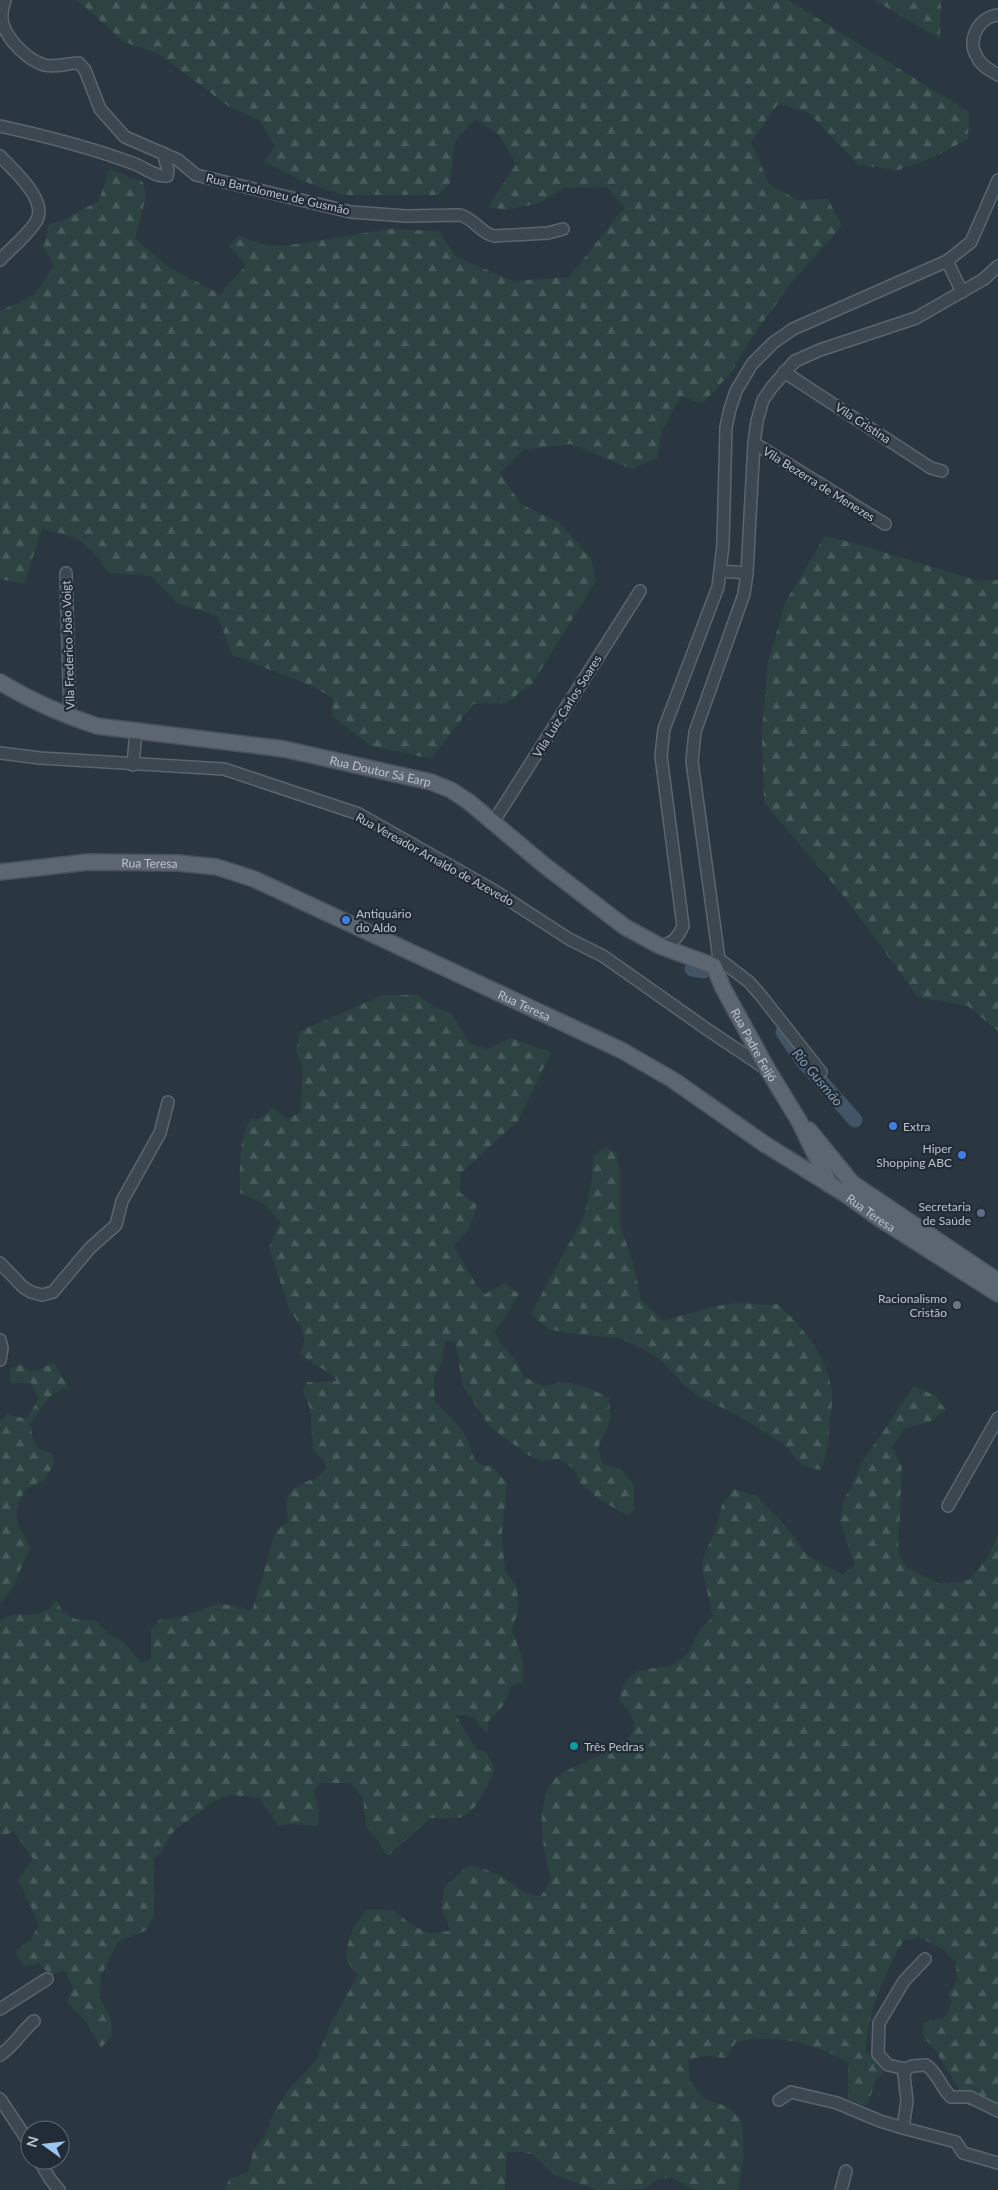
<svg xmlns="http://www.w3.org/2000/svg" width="998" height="2190" font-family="Lato,sans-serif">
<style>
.forest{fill:url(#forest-firs)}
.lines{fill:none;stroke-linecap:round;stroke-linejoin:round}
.river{stroke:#415567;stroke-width:15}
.minor-casing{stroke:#5b656e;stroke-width:14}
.major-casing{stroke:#4a535d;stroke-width:18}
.minor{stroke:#3d4750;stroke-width:11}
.major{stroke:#5c6670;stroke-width:15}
.shop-dot{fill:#3f7fe0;stroke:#222c36;stroke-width:2}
.service-dot{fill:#5c6f8a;stroke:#222c36;stroke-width:2}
.worship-dot{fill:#6b7280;stroke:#222c36;stroke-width:2}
.culture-dot{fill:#0f9aa8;stroke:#222c36;stroke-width:2}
.labels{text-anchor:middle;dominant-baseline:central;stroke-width:4.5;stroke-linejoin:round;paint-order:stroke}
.street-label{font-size:12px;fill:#bac2ca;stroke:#222c36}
.poi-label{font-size:12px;fill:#bac2ca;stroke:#222c36;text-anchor:start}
.water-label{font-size:14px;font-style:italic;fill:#7e96aa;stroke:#222c36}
</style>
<defs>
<pattern id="forest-firs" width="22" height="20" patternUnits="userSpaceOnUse" patternTransform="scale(1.25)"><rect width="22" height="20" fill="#2c4342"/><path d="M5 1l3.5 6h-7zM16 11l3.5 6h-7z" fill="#485c5c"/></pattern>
</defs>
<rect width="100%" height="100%" fill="#2a3640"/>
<g class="forest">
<path d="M 77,0 L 788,0 L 969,112 L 968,139 L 934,157 L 898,170 L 859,165 L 809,113 L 778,104 L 751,142 L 769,184 L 798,200 L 828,199 L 842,226 L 792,282 L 753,336 L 729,375 L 702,404 L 681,396 L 662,431 L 657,458 L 631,469 L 571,444 L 523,450 L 500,473 L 521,504 L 560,523 L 591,558 L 596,581 L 532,684 L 506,703 L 473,704 L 431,759 L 371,746 L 332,716 L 333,698 L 312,686 L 232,655 L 217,616 L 177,603 L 151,576 L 109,573 C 85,540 81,538 42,529 L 24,584 L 0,579 L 0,311 L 35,294 L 54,266 L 43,246 L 49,225 L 67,218 L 99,201 L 109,169 L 143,182 L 146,196 L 135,239 L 170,268 L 220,294 L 246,265 L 228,245 L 239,235 L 266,246 L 291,245 L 389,229 L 439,231 L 455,256 L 512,281 L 569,277 L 624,208 L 607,187 L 564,188 L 539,203 L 507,210 L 488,207 L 516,164 L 499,135 L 475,119 L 455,141 L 450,183 L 438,195 L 342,195 L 300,180 L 264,162 L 275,146 L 259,120 L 228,106 L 159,54 L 124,42 Z"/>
<path d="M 874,0 L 941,0 L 940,39 Z"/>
<path d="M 825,536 L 854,543 L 979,581 L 998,580 L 998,1031 L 968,1006 L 918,997 L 850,904 L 764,802 L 762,734 L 768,661 L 786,601 Z"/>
<path d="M 383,995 L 418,995 L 434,1007 L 451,1013 L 469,1043 L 487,1049 L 511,1038 L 551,1052 L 518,1121 L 461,1173 L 459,1192 L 477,1205 L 469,1229 L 454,1245 L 476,1285 L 485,1294 L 504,1283 L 519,1294 L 495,1332 L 500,1342 L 518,1363 L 524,1377 L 543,1386 L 566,1382 L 587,1387 L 609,1398 C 609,1405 611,1415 609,1422 C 604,1443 593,1440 603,1464 L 620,1468 L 634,1485 L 634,1509 L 628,1516 L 599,1499 L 580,1483 L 574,1469 L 559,1459 L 542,1461 L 528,1455 L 490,1427 L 462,1385 L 456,1343 L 445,1341 L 442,1362 L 434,1377 L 435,1403 C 452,1416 470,1436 473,1457 L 482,1465 L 493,1467 L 507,1484 L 502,1534 L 504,1560 L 506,1571 L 517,1587 L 518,1611 L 512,1629 L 524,1664 L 523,1682 L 512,1685 L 503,1706 L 489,1720 L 487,1735 L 474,1717 L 455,1714 L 477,1750 L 485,1751 L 495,1768 C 487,1785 478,1814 458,1818 C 449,1819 439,1818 430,1818 L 389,1855 L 384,1853 L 379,1841 L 366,1827 L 363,1798 L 350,1783 L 320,1783 L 314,1791 L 319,1811 L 318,1826 L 291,1824 L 279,1826 L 259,1798 C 224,1792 220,1796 193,1817 C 186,1822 176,1828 172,1834 C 164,1845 166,1849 154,1859 L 154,1916 L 147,1930 L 118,1942 L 101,1976 L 99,1997 L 111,2018 L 112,2036 L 101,2048 L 87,2023 L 67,2002 L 73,1988 L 64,1970 L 50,1976 L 39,1963 L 24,1967 L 15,1952 L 31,1939 L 39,1925 L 18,1880 L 33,1859 L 14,1832 L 0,1836 L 0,1622 C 12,1607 31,1620 45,1611 C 49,1609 53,1604 56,1600 L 63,1612 L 75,1619 L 96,1621 L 111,1636 L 120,1639 L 142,1663 L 151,1659 L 151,1630 L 159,1620 L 184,1616 L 217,1604 L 234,1605 L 252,1611 L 274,1537 L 278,1529 L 288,1522 C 280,1478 304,1490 326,1470 L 325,1462 L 313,1450 L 310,1408 L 303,1391 L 307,1382 L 337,1381 C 327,1368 311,1365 300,1353 L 304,1340 L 301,1327 L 289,1309 L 269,1247 L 280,1222 L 264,1204 L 240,1193 C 240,1167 238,1141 251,1118 L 260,1119 L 272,1108 L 288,1119 L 300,1112 L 303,1067 L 296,1051 L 300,1031 Z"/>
<path d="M 604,1147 L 616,1152 L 620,1169 L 620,1225 L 634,1266 L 641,1300 L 663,1320 C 688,1315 716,1303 742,1303 C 755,1303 765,1306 777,1304 C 804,1328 828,1357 832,1394 C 833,1404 830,1415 829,1425 C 828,1443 829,1454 820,1470 L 802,1466 L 786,1446 L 737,1415 L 700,1397 L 683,1384 L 662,1361 L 646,1351 L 622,1339 L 568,1333 L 548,1329 L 531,1314 L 584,1216 L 592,1180 L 593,1156 Z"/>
<path d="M 54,1363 L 71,1392 L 64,1388 L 48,1398 L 30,1424 C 35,1443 31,1448 52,1453 L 54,1464 L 45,1479 L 26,1489 L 18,1503 L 16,1519 L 30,1548 L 12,1589 L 0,1604 L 0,1421 L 8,1414 L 26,1419 L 39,1399 L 31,1383 L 10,1383 L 10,1369 L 19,1364 L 31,1372 Z"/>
<path d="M 914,1386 L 934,1395 L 946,1410 L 929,1422 L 905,1428 L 892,1448 L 902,1467 L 898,1551 L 906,1567 L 940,1584 L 969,1580 L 988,1557 L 998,1535 L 998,2116 L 968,2105 L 934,2048 L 924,2038 L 923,2023 L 946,2016 L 952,2001 L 948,1994 L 957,1980 L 956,1962 L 941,1948 L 918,1937 L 903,1941 C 884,1976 868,2011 865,2051 L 879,2064 L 884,2072 L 876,2080 L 867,2106 L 848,2099 L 848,2063 C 815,2042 774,2034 736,2042 L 726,2058 L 709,2056 L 688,2059 L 690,2081 L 705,2099 L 728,2107 L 742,2120 L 744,2156 L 738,2190 L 695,2190 L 672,2178 L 658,2179 L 643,2189 L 597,2190 L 554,2175 L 534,2155 L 521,2152 L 507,2152 L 505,2190 L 225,2190 L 229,2179 L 248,2172 L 253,2152 L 266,2133 L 274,2112 L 288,2090 L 316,2061 L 329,2027 L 358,1975 L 346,1961 C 348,1937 351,1927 368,1909 L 393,1910 L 412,1925 L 428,1933 L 450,1931 L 442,1909 L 444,1888 L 466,1867 L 476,1866 L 498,1874 L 527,1894 L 541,1896 L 551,1880 C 544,1852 533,1805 554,1780 C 569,1763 636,1749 634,1725 C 633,1715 625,1707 619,1699 C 631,1653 657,1680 684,1657 C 691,1650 694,1639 700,1630 C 703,1625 709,1621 713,1617 L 702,1568 L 703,1558 L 715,1531 L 722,1505 L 734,1489 L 757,1496 L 790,1531 L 804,1552 L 825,1566 L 843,1574 L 855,1565 L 840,1522 L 844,1500 L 853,1484 L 861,1464 Z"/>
</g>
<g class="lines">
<g class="river">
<path d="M 692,969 L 704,971"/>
<path d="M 783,1032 L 802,1060 L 855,1120"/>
</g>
<defs>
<g id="minor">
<path d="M 5,0 C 2,9 0,18 4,27 C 10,42 28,60 44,65 C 56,68 67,63 79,63 L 85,70 L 100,109 L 125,137 L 178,160 L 196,175 L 351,212 L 406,216 L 460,215 C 474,218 480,233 494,236 L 548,233 L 563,229"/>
<path d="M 998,15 C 979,17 966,40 977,57 C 981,66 990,70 998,75"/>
<path d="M 0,126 C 46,136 90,147 135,164 C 145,168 155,177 167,176 L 168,170 L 163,153"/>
<path d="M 0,156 C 13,170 51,202 35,223 C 26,237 11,248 0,260"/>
<path d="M 947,261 L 962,292"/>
<path d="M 784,372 L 931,468 L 942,471"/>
<path d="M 754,443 L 885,524"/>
<path d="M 721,571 L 747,573"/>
<path d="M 66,573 L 70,717"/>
<path d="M 0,753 L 40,758 L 224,769 L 359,814 L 495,891 L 569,939 L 603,956 L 708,1030 L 768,1070"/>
<path d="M 133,765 L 136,731"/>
<path d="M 494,821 L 640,591"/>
<path d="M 660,946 C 673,943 677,939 683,926 L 661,756 L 664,729 L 718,587 L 723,545 L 726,427 L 730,409 L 736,391 L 752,364 L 773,343 L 793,329 L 947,261 L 971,242 L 998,180"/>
<path d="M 719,959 L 749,982 L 762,997 L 821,1072"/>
<path d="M 714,966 L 719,959 L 692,761 L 695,732 L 744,594 L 747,573 L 754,443 L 757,421 L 763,400 L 772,387 L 795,361 L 820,350 L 916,318 L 984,279 L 998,266"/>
<path d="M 0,1263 L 23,1287 L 31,1292 L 42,1295 L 53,1292 L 90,1248 L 116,1225 L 122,1201 L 160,1133 L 168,1102"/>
<path d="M 0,1340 L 2,1348 L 0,1360"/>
<path d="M 948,1506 L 998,1418"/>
<path d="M 0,2009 L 47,1979"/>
<path d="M 0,2055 C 14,2046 22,2031 34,2021"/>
<path d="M 906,2069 L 888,2065 L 878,2054 L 879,2023 L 904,1981 L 925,1959"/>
<path d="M 0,2099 L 30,2144"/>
<path d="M 779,2100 L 791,2092 L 837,2103 L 880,2121 L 903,2128"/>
<path d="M 998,2111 L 970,2097 L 951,2097 C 941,2087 937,2072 926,2065 L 912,2066 L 906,2069 L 904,2075 L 907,2101 L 903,2128 L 956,2142 L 963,2153 L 998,2163"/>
<path d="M 39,2160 L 50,2179 L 59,2190"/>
<path d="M 841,2190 L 846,2171"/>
</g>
<g id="major">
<path id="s1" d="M 0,682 C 31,701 63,715 97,726 L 284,749 L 431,782 L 451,790 L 469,802 L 544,865 L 625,927 L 660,946 L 714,966 L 723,988 L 768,1070 L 799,1121 L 830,1185"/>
<path id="s2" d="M 0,872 L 88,862 L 178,863 L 217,867 L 254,879 L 621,1050 L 673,1080 L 766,1145 L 845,1194 L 880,1219 L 998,1294"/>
<path d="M 809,1130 L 852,1183 L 998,1281"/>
</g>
</defs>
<use href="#minor" class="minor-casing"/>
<use href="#major" class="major-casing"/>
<use href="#minor" class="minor"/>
<use href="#major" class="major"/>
</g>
<g class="shop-dot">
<circle cx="346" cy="920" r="5"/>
<circle cx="893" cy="1126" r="5"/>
<circle cx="962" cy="1155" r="5"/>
</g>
<circle class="service-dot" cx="981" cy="1213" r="5"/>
<circle class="worship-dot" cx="957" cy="1305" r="5"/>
<circle class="culture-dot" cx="574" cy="1746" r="5"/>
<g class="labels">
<g class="street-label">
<text transform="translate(278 194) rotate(13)">Rua Bartolomeu de Gusmão</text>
<text transform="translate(863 423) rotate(33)">Vila Cristina</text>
<text transform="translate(819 484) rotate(32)">Vila Bezerra de Menezes</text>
<text transform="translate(68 645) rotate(-92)">Vila Frederico João Voigt</text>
<text transform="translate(567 706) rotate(-58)">Vila Luiz Carlos Soares</text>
<text stroke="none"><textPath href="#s1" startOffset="394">Rua Doutor Sá Earp</textPath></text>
<text transform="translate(435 859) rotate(29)">Rua Vereador Arnaldo de Azevedo</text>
<text stroke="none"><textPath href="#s2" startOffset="150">Rua Teresa</textPath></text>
<text stroke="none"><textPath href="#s2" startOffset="555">Rua Teresa</textPath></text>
<text stroke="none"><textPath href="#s1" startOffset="875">Rua Padre Feijó</textPath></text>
<text stroke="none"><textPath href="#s2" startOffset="960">Rua Teresa</textPath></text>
</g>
<g class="poi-label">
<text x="356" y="913">Antiquário<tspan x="356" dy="14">do Aldo</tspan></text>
<text x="903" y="1126">Extra</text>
<text x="952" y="1148" text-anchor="end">Hiper<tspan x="952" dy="14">Shopping ABC</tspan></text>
<text x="971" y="1206" text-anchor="end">Secretaria<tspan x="971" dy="14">de Saúde</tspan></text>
<text x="947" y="1298" text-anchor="end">Racionalismo<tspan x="947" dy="14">Cristão</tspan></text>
<text x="584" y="1746">Três Pedras</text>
</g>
<g class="water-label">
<text transform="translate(818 1077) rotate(50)">Rio Gusmão</text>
</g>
</g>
<g transform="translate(45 2145) rotate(285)"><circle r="24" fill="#222c36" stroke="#5f6871"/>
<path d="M0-4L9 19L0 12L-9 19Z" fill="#9bc4ee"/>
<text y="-8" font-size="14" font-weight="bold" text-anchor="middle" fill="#bac2ca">N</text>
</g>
</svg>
